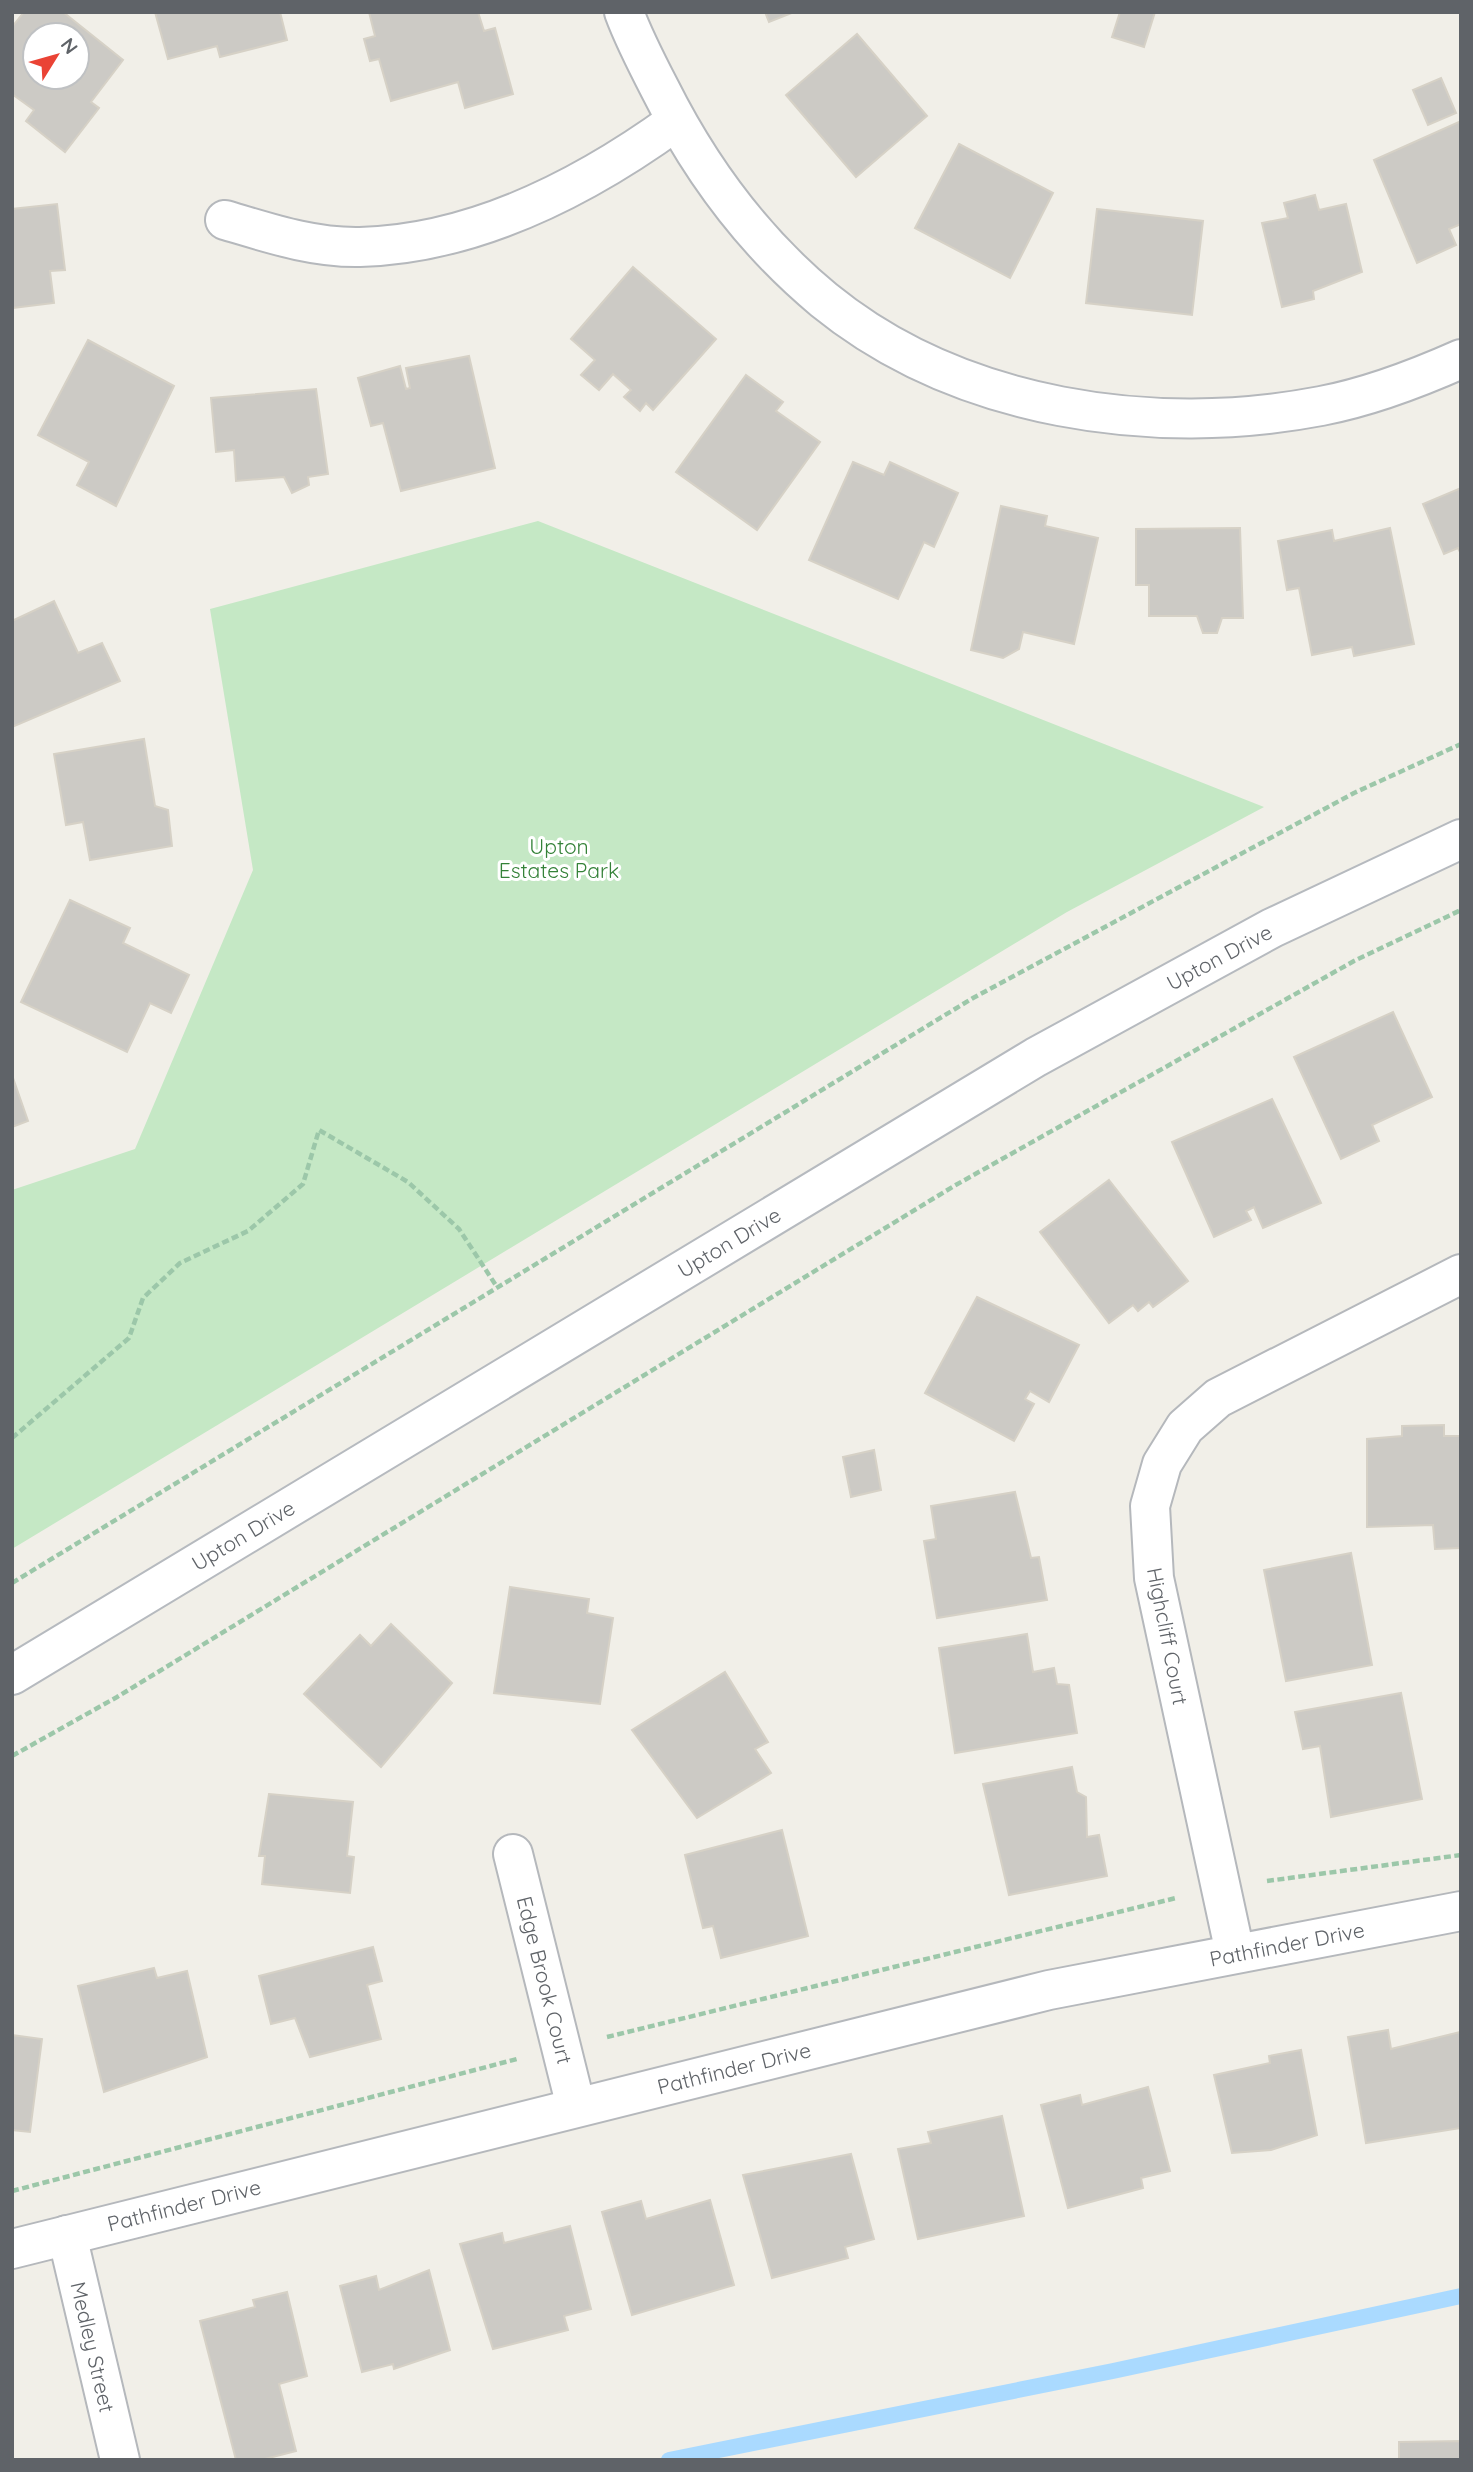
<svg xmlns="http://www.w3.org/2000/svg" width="1473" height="2472" font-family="Quicksand,sans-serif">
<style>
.green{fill:#c5e8c5}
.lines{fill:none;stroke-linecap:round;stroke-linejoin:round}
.stream{stroke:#aadaff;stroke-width:16}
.building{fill:#cccac5;stroke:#d6d1c6;stroke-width:2;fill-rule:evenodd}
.minor-casing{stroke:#b5b8bc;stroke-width:42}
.secondary-casing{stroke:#b6babf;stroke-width:42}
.path{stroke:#9cc7a9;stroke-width:4.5;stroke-dasharray:7 3.5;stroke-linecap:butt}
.minor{stroke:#fff;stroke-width:38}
.secondary{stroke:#fff;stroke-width:38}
.labels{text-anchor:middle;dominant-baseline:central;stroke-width:6;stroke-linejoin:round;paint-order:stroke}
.park-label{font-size:21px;fill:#348238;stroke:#fff}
.street-label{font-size:21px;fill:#5f6368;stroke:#fff}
</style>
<rect width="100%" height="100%" fill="#f1efe8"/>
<path class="green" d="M 538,521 L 1264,807 L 1067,912 L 12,1549 L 12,1190 L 135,1149 L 253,870 L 210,609 Z"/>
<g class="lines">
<path class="stream" d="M 669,2460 L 1113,2371 L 1461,2296"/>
</g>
<g class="building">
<path d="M 24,12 L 63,12 L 123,60 L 91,102 L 99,108 L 65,152 L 26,121 L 34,110 L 12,94 L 12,27 ZM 35,35 L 77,35 L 77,77 L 35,77 Z"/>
<path d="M 155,12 L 280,12 L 287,40 L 220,57 L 217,46 L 168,59 Z"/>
<path d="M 369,12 L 478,12 L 484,31 L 495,28 L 513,94 L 465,108 L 458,82 L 391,101 L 379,59 L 370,61 L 364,39 L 375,36 Z"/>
<path d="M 765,12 L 794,12 L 769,22 Z"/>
<path d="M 1120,12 L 1155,12 L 1144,47 L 1112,37 Z"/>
<path d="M 857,34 L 927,116 L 856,177 L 786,95 Z"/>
<path d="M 1441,78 L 1456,113 L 1428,125 L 1413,90 Z"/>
<path d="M 1461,121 L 1461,224 L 1449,229 L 1456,245 L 1417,263 L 1374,160 Z"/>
<path d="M 959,144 L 1053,193 L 1010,278 L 915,228 Z"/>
<path d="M 1315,195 L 1319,210 L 1346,204 L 1362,272 L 1313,291 L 1314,299 L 1282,307 L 1262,223 L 1288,218 L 1284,203 Z"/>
<path d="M 57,204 L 65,270 L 50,271 L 54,303 L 12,308 L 12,209 Z"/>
<path d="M 1097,209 L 1203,221 L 1192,315 L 1086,303 Z"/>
<path d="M 633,267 L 716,339 L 653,410 L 646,403 L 640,411 L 624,397 L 631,390 L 613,374 L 599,390 L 581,375 L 595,360 L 571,339 Z"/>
<path d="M 88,340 L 174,386 L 116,506 L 77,485 L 89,462 L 38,435 Z"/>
<path d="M 469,356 L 495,468 L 401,491 L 383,423 L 371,426 L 358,378 L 400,366 L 406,389 L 410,388 L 406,368 Z"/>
<path d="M 746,375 L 783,402 L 776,411 L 820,442 L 757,530 L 676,472 Z"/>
<path d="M 316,389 L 328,474 L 308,477 L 309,485 L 292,493 L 284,477 L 236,481 L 234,450 L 216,452 L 211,398 Z"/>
<path d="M 853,462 L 884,475 L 890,462 L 958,493 L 934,547 L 924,542 L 898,599 L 809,560 Z"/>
<path d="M 1461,488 L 1461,554 L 1458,548 L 1444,554 L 1423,504 Z"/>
<path d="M 1001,506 L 1047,516 L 1045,526 L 1098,538 L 1074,644 L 1023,632 L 1019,649 L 1003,658 L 971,650 Z"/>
<path d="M 1240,528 L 1243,618 L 1222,618 L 1217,633 L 1203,633 L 1197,616 L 1149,616 L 1149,585 L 1136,585 L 1136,529 Z"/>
<path d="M 1390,528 L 1414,644 L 1354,656 L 1352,647 L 1312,655 L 1299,588 L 1287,590 L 1278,541 L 1332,530 L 1334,541 Z"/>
<path d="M 54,601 L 78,653 L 102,643 L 120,681 L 12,727 L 12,621 Z"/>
<path d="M 144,739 L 155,806 L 168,810 L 172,846 L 90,860 L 83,822 L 66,825 L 54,754 Z"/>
<path d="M 70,900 L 130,928 L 123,943 L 189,975 L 171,1013 L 150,1003 L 127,1052 L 21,1002 Z"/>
<path d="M 1393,1012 L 1432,1097 L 1372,1125 L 1379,1141 L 1341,1159 L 1294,1057 Z"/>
<path d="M 12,1075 L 28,1121 L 12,1127 Z"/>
<path d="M 1272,1099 L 1321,1203 L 1263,1228 L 1254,1207 L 1246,1211 L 1251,1220 L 1214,1237 L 1172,1142 Z"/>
<path d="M 1109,1180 L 1188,1281 L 1153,1307 L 1149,1302 L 1138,1311 L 1133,1305 L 1109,1323 L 1040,1232 Z"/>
<path d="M 977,1297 L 1079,1345 L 1049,1402 L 1030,1391 L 1025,1399 L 1034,1404 L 1014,1441 L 925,1393 Z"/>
<path d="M 1444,1425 L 1444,1436 L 1461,1436 L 1461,1548 L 1435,1549 L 1433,1525 L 1367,1527 L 1367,1439 L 1402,1436 L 1402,1426 Z"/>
<path d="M 874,1450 L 881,1490 L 851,1497 L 843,1457 Z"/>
<path d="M 1015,1492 L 1031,1558 L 1039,1557 L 1047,1600 L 937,1618 L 924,1541 L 936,1539 L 931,1506 Z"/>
<path d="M 1351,1553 L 1372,1665 L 1286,1681 L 1264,1570 Z"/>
<path d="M 510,1587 L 589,1599 L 587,1613 L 613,1618 L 600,1704 L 494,1693 Z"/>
<path d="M 391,1624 L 452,1683 L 381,1767 L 304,1694 L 360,1635 L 371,1646 Z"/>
<path d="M 1027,1634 L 1033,1672 L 1054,1668 L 1057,1684 L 1069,1685 L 1077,1733 L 955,1753 L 939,1648 Z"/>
<path d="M 725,1672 L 768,1742 L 755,1749 L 771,1773 L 697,1818 L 632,1730 Z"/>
<path d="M 1401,1693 L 1422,1799 L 1331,1817 L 1320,1746 L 1303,1749 L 1295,1712 Z"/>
<path d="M 1072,1767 L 1077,1792 L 1086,1797 L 1087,1837 L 1099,1835 L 1107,1876 L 1009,1895 L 983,1784 Z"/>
<path d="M 269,1794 L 353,1802 L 347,1856 L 354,1857 L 350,1893 L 262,1884 L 265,1856 L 259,1856 Z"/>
<path d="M 782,1830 L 808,1936 L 721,1958 L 713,1926 L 703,1928 L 685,1855 Z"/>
<path d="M 373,1947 L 382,1981 L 367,1985 L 381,2039 L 310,2057 L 295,2018 L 271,2024 L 259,1976 Z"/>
<path d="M 154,1968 L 157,1978 L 187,1971 L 207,2057 L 104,2092 L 78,1986 Z"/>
<path d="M 1388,2030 L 1391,2049 L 1460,2032 L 1461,2128 L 1366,2143 L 1348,2037 Z"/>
<path d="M 12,2035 L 42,2039 L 30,2132 L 12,2130 Z"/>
<path d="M 1301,2050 L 1317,2135 L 1271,2150 L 1232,2153 L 1214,2075 L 1270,2063 L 1269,2056 Z"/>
<path d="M 1148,2087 L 1170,2171 L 1141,2178 L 1143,2188 L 1068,2208 L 1041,2105 L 1080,2095 L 1082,2105 Z"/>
<path d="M 1002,2116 L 1024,2216 L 918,2239 L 898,2149 L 931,2143 L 928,2132 Z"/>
<path d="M 851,2154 L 874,2239 L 845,2247 L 848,2258 L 772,2278 L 743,2175 Z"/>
<path d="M 710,2200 L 734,2285 L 632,2315 L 602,2212 L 641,2201 L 646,2219 Z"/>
<path d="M 570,2226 L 591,2309 L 564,2316 L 568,2330 L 493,2349 L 460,2244 L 502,2233 L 504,2243 Z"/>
<path d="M 429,2270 L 450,2350 L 394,2369 L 393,2364 L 362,2372 L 340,2286 L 376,2276 L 379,2290 Z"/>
<path d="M 287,2292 L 307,2376 L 279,2384 L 296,2451 L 261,2460 L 236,2460 L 200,2321 L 255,2307 L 253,2300 Z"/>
<path d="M 1461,2441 L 1461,2460 L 1399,2460 L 1399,2442 Z"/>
</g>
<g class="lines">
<defs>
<g id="minor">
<path d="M 624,12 C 634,39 647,64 660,89 C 700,169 754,242 824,300 C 959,410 1154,438 1321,406 C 1369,397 1416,379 1461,359"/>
<path d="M 225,220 C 269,233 313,248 360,247 C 474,244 585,187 676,121"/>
<path d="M 513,1854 L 576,2107"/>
<path d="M 1235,1953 L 1154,1578 L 1150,1506 L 1162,1464 L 1185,1427 L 1218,1398 L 1461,1274"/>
<path d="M 67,2235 L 120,2460"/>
<path d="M 12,2249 L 1049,1990 L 1461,1911"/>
</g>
<path id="secondary" d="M 12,1675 L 1036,1057 L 1272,928 L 1461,839"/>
</defs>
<use href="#minor" class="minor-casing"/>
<use href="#secondary" class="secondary-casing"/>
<g class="path">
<path d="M 12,1438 L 129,1338 L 143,1298 L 180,1263 L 248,1231 L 303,1184 L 319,1130 L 408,1182 L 459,1229 L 497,1287"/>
<path d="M 12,1583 L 973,998 L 1354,793 L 1461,744"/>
<path d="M 12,1756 L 117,1697 L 954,1186 L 1354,961 L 1461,910"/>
<path d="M 1267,1881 L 1461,1855"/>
<path d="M 607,2037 L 1176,1898"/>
<path d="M 12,2191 L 517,2059"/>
</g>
<use href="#minor" class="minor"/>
<use href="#secondary" class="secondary"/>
</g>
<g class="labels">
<g class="park-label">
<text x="559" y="846">Upton<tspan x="559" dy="24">Estates Park</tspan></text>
</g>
<g class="street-label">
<text transform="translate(1219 957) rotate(-28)">Upton Drive</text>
<text transform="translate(729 1242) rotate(-31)">Upton Drive</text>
<text transform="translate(243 1535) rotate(-31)">Upton Drive</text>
<text transform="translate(1168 1636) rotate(79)">Highcliff Court</text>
<text transform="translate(1287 1944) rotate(-11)">Pathfinder Drive</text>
<text transform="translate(545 1980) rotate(76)">Edge Brook Court</text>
<text transform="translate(734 2068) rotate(-14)">Pathfinder Drive</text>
<text transform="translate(184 2205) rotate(-14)">Pathfinder Drive</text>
<text transform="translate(93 2347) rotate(77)">Medley Street</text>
</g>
</g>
<rect width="1473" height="2472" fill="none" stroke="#5f6368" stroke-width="28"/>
<g transform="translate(56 56) rotate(53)"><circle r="33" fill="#ffffff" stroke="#bfc1c3" stroke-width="2"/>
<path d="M0-5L12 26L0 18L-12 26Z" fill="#ea4335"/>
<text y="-10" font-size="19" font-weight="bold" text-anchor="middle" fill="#5f6368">N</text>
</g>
</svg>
